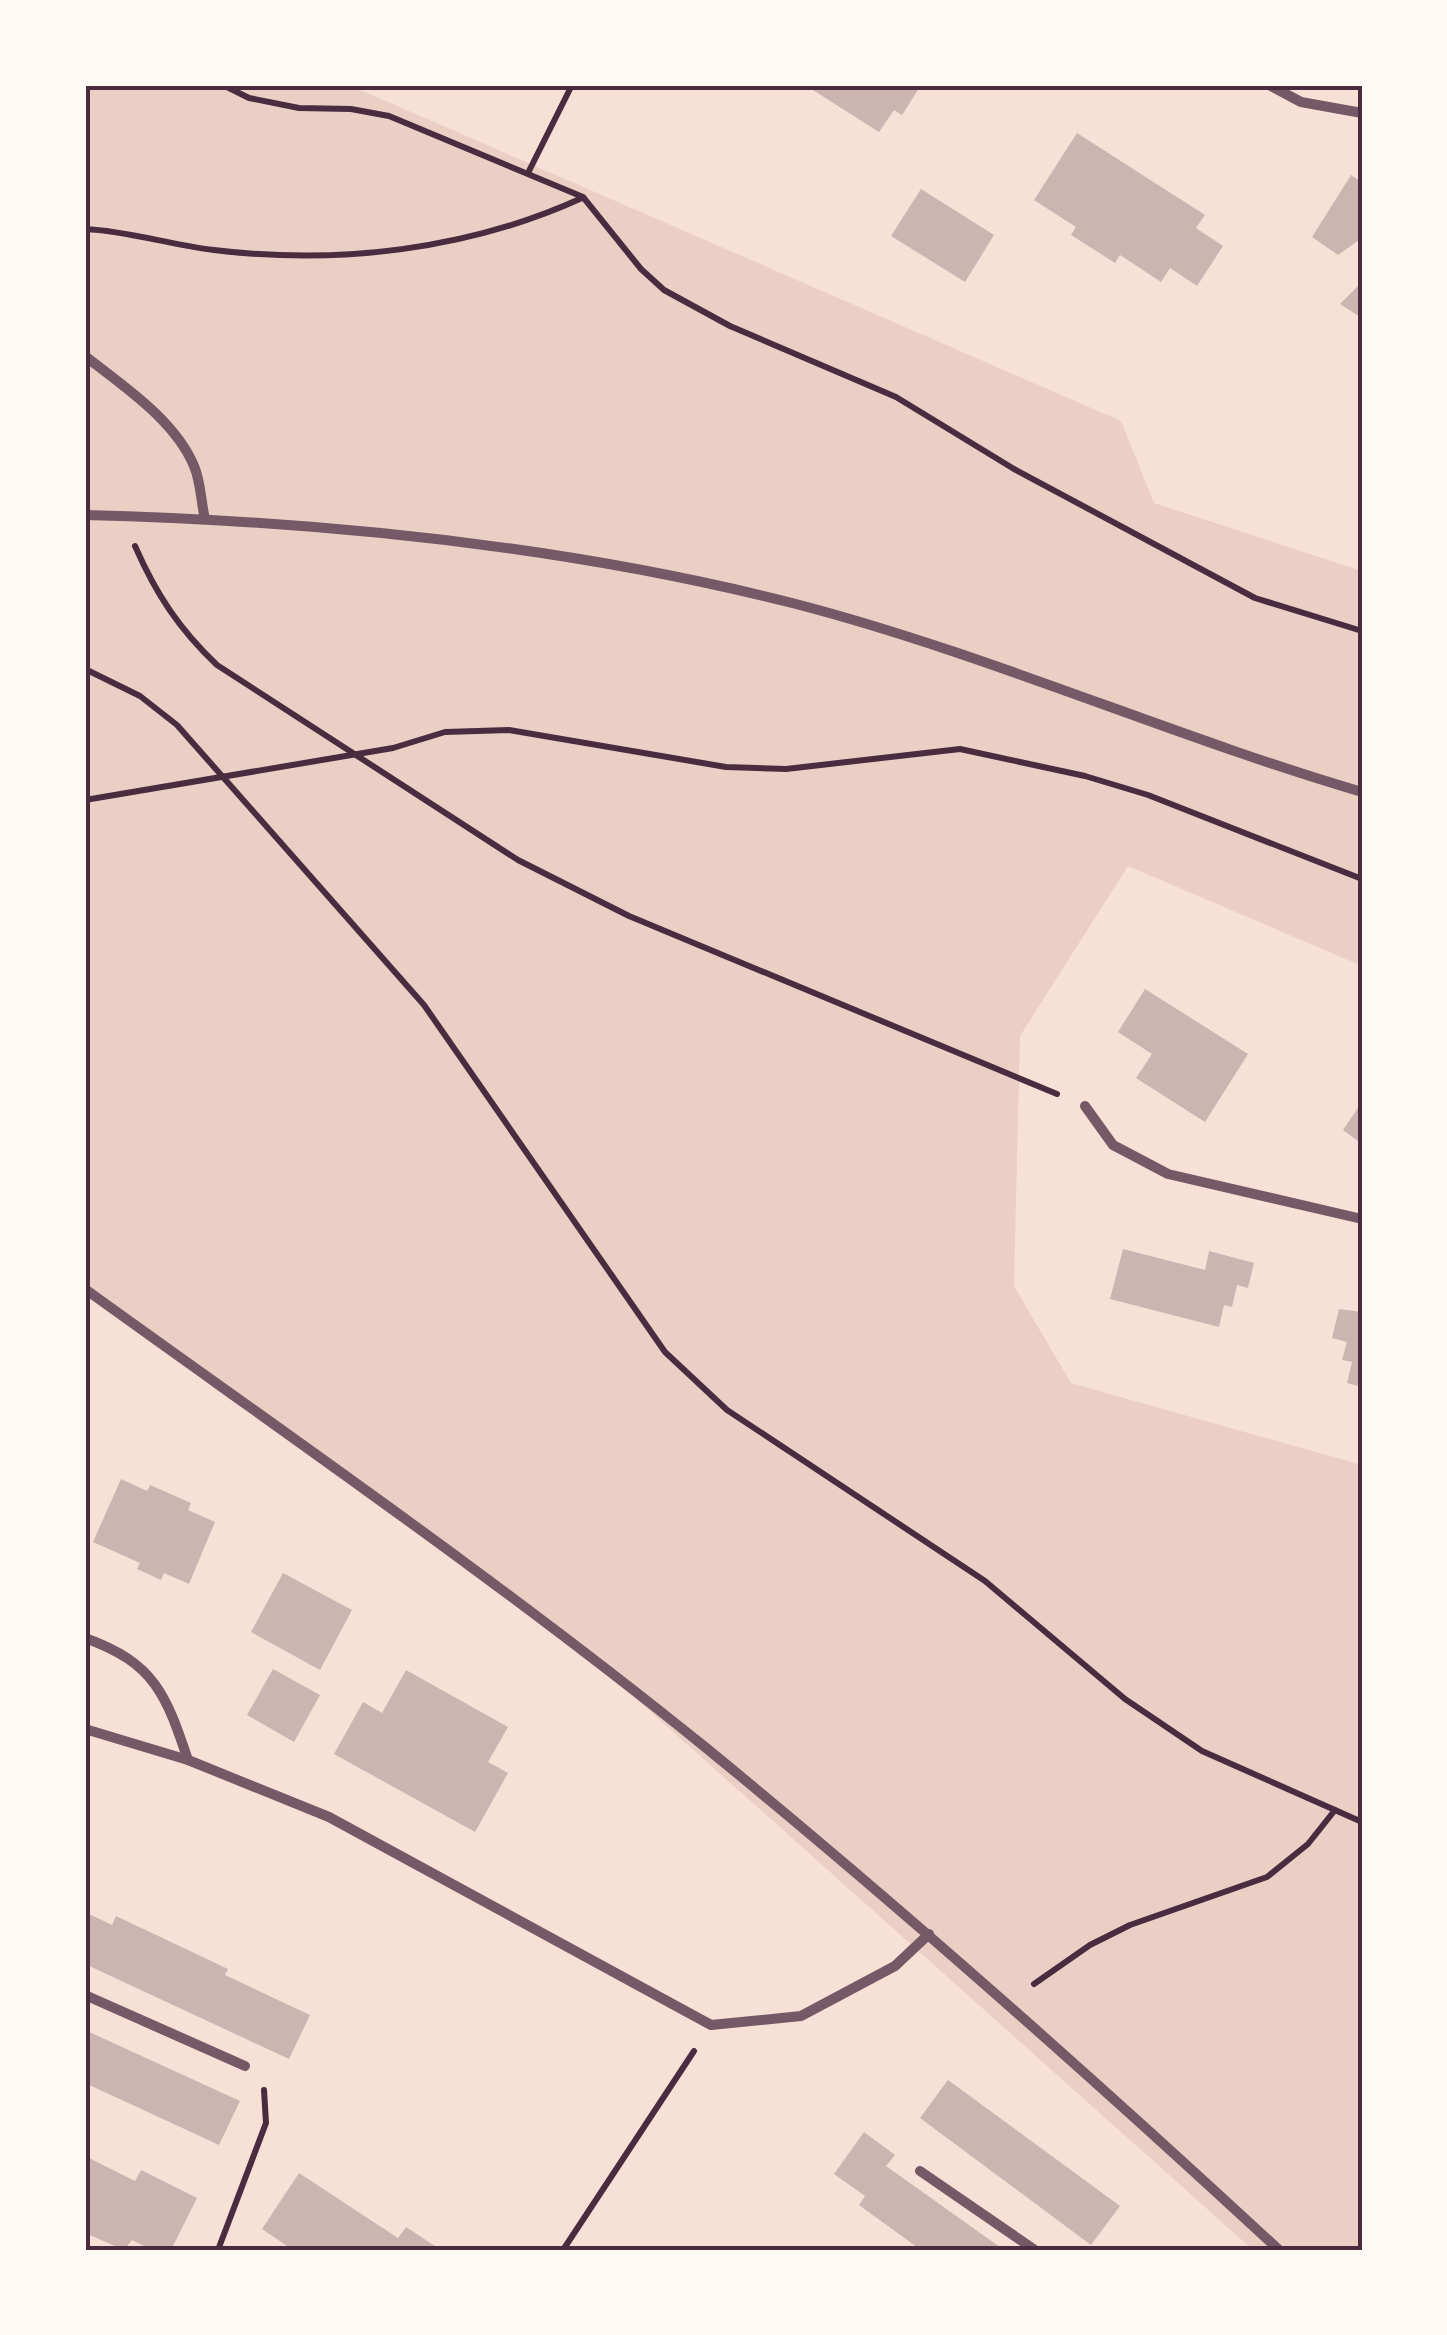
<svg xmlns="http://www.w3.org/2000/svg" width="1447" height="2335" font-family="Barlow,sans-serif">
<style>
.green{fill:#ebcfc5}
.building{fill:#ccb4b1}
.lines{fill:none;stroke-linecap:round;stroke-linejoin:round}
.path{stroke:#4a2c40;stroke-width:6}
.minor{stroke:#755966;stroke-width:10}
.neatline{fill:none;stroke:#4a2c40;stroke-width:4}
</style>
<rect width="100%" height="100%" fill="#f7e1d7"/>
<path class="green" d="M 85,85 L 349,85 L 1121,421 L 1154,503 L 1362,571 L 1362,966 L 1128,866 L 1020,1036 L 1014,1286 L 1071,1383 L 1362,1465 L 1362,2250 L 1253,2250 L 549,1621 L 85,1289 Z"/>
<g class="building">
<path d="M 805,85 L 921,85 L 902,115 L 894,110 L 879,132 Z"/>
<path d="M 1077,133 L 1205,215 L 1196,228 L 1223,246 L 1197,286 L 1170,268 L 1161,282 L 1120,255 L 1115,263 L 1071,235 L 1076,227 L 1034,200 Z"/>
<path d="M 1351,175 L 1362,182 L 1362,238 L 1338,255 L 1312,237 Z"/>
<path d="M 921,189 L 994,235 L 965,282 L 891,236 Z"/>
<path d="M 1362,282 L 1362,318 L 1340,304 Z"/>
<path d="M 1145,989 L 1248,1054 L 1205,1122 L 1136,1078 L 1152,1054 L 1118,1032 Z"/>
<path d="M 1362,1102 L 1362,1144 L 1343,1130 Z"/>
<path d="M 1123,1249 L 1205,1270 L 1209,1251 L 1254,1263 L 1248,1288 L 1237,1285 L 1232,1307 L 1224,1305 L 1219,1327 L 1110,1299 Z"/>
<path d="M 1339,1309 L 1362,1312 L 1362,1387 L 1347,1383 L 1352,1362 L 1342,1360 L 1347,1342 L 1332,1338 Z"/>
<path d="M 121,1479 L 147,1491 L 150,1485 L 191,1503 L 188,1510 L 215,1522 L 189,1584 L 164,1573 L 161,1580 L 137,1569 L 140,1563 L 93,1542 Z"/>
<path d="M 283,1573 L 352,1610 L 320,1670 L 251,1632 Z"/>
<path d="M 273,1669 L 320,1695 L 294,1742 L 247,1715 Z"/>
<path d="M 406,1670 L 508,1727 L 488,1762 L 508,1773 L 475,1832 L 334,1754 L 363,1702 L 382,1713 Z"/>
<path d="M 85,1912 L 112,1925 L 116,1916 L 228,1969 L 225,1975 L 310,2015 L 289,2059 L 85,1964 Z"/>
<path d="M 85,2030 L 240,2101 L 219,2145 L 85,2083 Z"/>
<path d="M 948,2080 L 1120,2206 L 1091,2245 L 920,2118 Z"/>
<path d="M 864,2132 L 895,2155 L 886,2166 L 1004,2250 L 921,2250 L 859,2205 L 865,2196 L 834,2174 Z"/>
<path d="M 85,2156 L 135,2181 L 141,2170 L 197,2198 L 171,2250 L 152,2250 L 132,2240 L 124,2250 L 85,2233 Z"/>
<path d="M 299,2173 L 398,2238 L 406,2227 L 441,2250 L 293,2250 L 262,2229 Z"/>
</g>
<g class="lines">
<g class="path">
<path d="M 223,85 L 249,98 L 299,108 L 351,109 L 389,116 L 583,197 L 641,269 L 664,290 L 730,326 L 896,397 L 1014,469 L 1255,598 L 1362,631"/>
<path d="M 529,171 L 572,85"/>
<path d="M 85,229 C 129,231 170,245 214,250 C 338,265 468,250 582,198"/>
<path d="M 135,546 C 156,594 179,629 217,665 L 518,860 L 629,916 L 1057,1094"/>
<path d="M 85,669 L 140,696 L 177,725 L 424,1005 L 665,1352 L 727,1410 L 985,1581 L 1125,1699 L 1202,1751 L 1362,1822"/>
<path d="M 85,800 L 393,748 L 445,732 L 509,730 L 726,767 L 786,769 L 960,749 L 1085,776 L 1148,795 L 1362,879"/>
<path d="M 1034,1984 L 1090,1945 L 1130,1925 L 1267,1877 L 1308,1844 L 1335,1810"/>
<path d="M 218,2250 L 266,2123 L 264,2090"/>
<path d="M 563,2250 L 694,2051"/>
</g>
<g class="minor">
<path d="M 1269,85 L 1301,102 L 1362,113"/>
<path d="M 85,356 C 123,386 175,420 194,466 C 201,482 201,503 205,519"/>
<path d="M 85,515 C 323,521 565,545 796,604 C 988,654 1171,736 1362,792"/>
<path d="M 1085,1106 L 1113,1145 L 1168,1174 L 1362,1219"/>
<path d="M 85,1289 C 293,1439 505,1585 705,1747 C 902,1908 1092,2077 1279,2250"/>
<path d="M 85,1638 C 155,1663 166,1695 188,1760"/>
<path d="M 85,1729 L 188,1760 L 329,1817 L 711,2025 L 801,2016 L 895,1966 L 929,1934"/>
<path d="M 85,1995 L 245,2066"/>
<path d="M 920,2171 L 1035,2250"/>
</g>
</g>
<rect width="1447" height="2335" fill="none" stroke="#fffaf5" stroke-width="175"/>
<rect x="88" y="88" width="1272" height="2160" class="neatline"/>
</svg>
